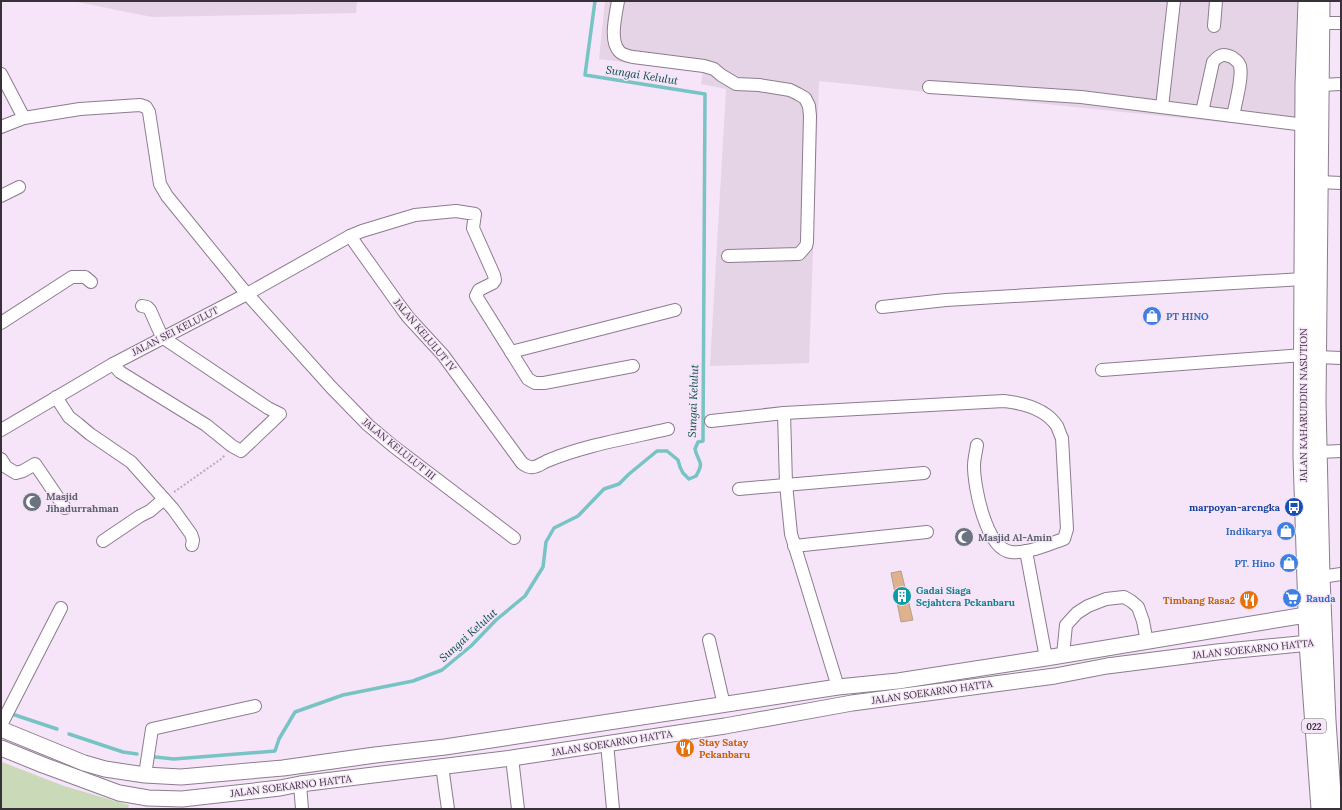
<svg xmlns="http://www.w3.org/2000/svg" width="1342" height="810" font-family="Lora,serif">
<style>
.industrial{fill:#e5d4e5}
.green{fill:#cadab8}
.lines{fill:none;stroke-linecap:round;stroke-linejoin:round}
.stream{stroke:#78c3c4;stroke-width:3.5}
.building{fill:#e0b28b;stroke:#b39f8f}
.minor-casing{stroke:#8c7c8e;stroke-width:14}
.major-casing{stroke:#8c7c8e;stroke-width:17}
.highway-casing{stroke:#8c7c8e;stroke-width:19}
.path{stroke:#bbacbd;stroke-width:2;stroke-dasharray:2 2;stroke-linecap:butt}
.minor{stroke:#fff;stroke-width:12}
.major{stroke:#fff;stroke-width:15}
.highway{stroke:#fff;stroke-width:17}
.labels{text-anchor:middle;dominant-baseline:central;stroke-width:3;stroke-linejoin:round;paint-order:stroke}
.shield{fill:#f6e4f8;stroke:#716772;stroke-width:1}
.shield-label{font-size:9px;font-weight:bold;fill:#383139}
.shop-label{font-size:10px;font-weight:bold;fill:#366cbe;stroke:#f6e4f8;text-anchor:start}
.street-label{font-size:10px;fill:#383139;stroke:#f6e4f8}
.worship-label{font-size:10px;font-weight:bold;fill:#5b616d;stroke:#f6e4f8;text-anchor:start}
.transit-label{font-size:10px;font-weight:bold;fill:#164399;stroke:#f6e4f8;text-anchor:end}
.culture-label{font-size:10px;font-weight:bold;fill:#0d838f;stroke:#f6e4f8;text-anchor:start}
.food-label{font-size:10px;font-weight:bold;fill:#c56008;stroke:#f6e4f8;text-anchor:end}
.water-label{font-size:11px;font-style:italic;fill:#034b4d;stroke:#f6e4f8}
</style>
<rect width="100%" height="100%" fill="#f6e4f8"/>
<g class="industrial">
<path d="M 72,1 L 357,1 L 356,13 L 152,17 Z"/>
<path d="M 605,1 L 1305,1 L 1299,130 L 819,81 L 809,363 L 710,366 L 726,89 L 701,84 L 703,72 L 599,59 Z"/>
</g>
<path class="green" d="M 2,762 L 64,786 L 129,805 L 128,809 L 1,809 Z"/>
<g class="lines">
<g class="stream">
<path d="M 12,714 L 57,729"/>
<path d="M 69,734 L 123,752 L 137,754"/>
<path d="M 155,757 L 174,759 L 275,751 L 279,739 L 295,712 L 343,695 L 413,681 L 442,670 L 471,646 L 496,620 L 525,596 L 543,567 L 546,542 L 554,528 L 578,516 L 604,489 L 619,484 L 629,474 L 657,451 L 667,451 L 678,460 L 680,467 L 683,473 L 689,479 L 696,476 C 705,461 698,463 695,449 L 698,442 L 703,441 L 705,94 L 585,75 L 595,1"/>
</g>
</g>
<path class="building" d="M 901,571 L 913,620 L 901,622 L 891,573 Z"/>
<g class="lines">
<defs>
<g id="minor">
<path d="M 618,1 C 616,14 609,40 619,51 C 622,55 628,56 633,57 L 704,66 L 714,69 L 721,75 L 736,84 L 759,85 L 790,90 L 798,94 L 805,98 L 809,106 L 810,116 L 807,242 L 806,246 L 799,254 L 728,256"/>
<path d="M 1320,23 L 1341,23"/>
<path d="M 1214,26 L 1216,1"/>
<path d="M 1,74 L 24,118"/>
<path d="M 1320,85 L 1341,84"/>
<path d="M 929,87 L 1081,97 L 1305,125"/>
<path d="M 1162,107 L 1174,1"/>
<path d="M 1202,112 L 1213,62 C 1217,57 1222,53 1229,56 C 1233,57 1239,62 1240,66 C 1243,77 1235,105 1233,116"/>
<path d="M 1,127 L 24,118 L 80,109 L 140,105 L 146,107 L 149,112 L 160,184 L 167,196 L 241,287 L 331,387 L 368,425 L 393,446 L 514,538"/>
<path d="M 1319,182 L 1341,183"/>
<path d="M 1,196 L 19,187"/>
<path d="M 350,236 L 397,302 L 408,317 L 443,355 L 522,463 C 532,471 537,466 547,461 C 585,445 629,438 668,429"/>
<path d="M 882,307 L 946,300 L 1303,279"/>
<path d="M 1,323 L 72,277 L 85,277 L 91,282"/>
<path d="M 511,352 L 675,310"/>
<path d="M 1317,357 L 1341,358"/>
<path d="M 113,364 L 120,372 L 206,425 L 232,446 L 241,451 L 280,414 L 268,408 L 162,337 L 150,310 L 147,307 L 142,306"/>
<path d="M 1102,370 L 1303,355"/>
<path d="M 56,397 L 69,417 L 78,424 L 90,434 L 131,462 L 173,509 L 191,534 L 193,540 L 192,545"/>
<path d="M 784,413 L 786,484 L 791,534 L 838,687"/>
<path d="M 711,421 L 784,413 L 1004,401 C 1022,403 1046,409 1057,426 C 1059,430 1060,435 1062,438 L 1067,529 L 1064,539 C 1048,544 1028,554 1011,552 C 986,549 974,487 974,466 C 974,459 976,452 977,445"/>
<path d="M 1,430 L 113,364 L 247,294 L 350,236 L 362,231 L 415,215 L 456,211 L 475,214 L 473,228 L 494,275 L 495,280 L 493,283 L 479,290 L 476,296 L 528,379 L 535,383 L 544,383 L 633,366"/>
<path d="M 1319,452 L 1341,451"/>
<path d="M 1,459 L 6,467 L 16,473 L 23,471 L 35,464 L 65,508"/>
<path d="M 739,489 L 924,473"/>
<path d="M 103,541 L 140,516 L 150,511 L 164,499"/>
<path d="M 794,546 L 927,532"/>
<path d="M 1026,551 L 1046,658"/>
<path d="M 1321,577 L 1341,574"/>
<path d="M 709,640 L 724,705"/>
<path d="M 1063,655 L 1066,625 L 1077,613 L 1088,606 L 1106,599 L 1124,597 L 1131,601 L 1138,607 L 1143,621 L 1147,642"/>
<path d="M 1,725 L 61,608"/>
<path d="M 607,743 L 613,809"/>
<path d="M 512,758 L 518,809"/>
<path d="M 442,766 L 448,809"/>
<path d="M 145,775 L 152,729 L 255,706"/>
<path d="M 300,784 L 302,809"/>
</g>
<g id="major">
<path d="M 1,729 L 84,763 L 105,769 L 145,775 L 181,777 L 283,768 L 375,755 L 445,747 L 838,687 L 898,681 L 1046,658 L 1318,613"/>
<path d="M 1,748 L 43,765 L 119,793 L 148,798 L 182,799 L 280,788 L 300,784 L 512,758 L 725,726 L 852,703 L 1055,676 L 1107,666 L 1217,652 L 1320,642"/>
</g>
<g id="highway">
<path d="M 1307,1 L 1304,85 L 1302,456 L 1308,643 L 1320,809"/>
<path d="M 1321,1 L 1317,403 L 1321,577 L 1327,721 L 1333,809"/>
</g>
</defs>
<use href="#minor" class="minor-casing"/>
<use href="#major" class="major-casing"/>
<use href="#highway" class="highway-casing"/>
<path class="path" d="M 174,492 L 221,459 L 225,455"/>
<use href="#minor" class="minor"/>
<use href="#major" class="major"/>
<use href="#highway" class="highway"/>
</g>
<defs>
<symbol id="shop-disc" viewBox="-11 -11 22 22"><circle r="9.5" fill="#3f7fe0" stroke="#f6e4f8"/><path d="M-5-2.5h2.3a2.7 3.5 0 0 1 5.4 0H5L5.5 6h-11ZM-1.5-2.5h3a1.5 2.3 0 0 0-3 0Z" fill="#fff"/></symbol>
<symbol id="mosque-disc" viewBox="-11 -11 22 22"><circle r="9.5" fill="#6b7280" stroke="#f6e4f8"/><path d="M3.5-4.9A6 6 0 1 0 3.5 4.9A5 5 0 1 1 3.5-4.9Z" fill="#fff"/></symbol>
<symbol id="bus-disc" viewBox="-11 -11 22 22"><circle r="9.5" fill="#1a4fb4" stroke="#f6e4f8"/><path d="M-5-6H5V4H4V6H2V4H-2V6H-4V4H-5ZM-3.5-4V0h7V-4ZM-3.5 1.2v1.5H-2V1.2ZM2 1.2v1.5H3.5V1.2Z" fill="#fff"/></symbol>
<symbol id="building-disc" viewBox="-11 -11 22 22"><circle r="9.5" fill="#0f9aa8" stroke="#f6e4f8"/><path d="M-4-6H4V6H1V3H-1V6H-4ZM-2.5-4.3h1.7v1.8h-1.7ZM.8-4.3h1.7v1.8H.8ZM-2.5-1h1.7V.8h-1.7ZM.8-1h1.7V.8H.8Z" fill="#fff"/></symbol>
<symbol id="supermarket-disc" viewBox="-11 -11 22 22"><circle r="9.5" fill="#3f7fe0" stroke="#f6e4f8"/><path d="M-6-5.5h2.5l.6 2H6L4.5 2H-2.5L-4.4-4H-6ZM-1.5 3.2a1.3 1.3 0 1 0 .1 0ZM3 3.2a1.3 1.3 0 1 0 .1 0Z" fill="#fff"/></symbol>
<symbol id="restaurant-disc" viewBox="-11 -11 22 22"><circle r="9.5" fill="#e8710a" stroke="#f6e4f8"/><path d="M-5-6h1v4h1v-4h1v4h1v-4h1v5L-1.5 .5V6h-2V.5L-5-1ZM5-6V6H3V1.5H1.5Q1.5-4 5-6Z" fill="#fff"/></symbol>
</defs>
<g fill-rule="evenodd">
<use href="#shop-disc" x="1141" y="305" width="22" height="22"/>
<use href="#mosque-disc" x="21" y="491" width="22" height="22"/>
<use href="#bus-disc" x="1283" y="496" width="22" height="22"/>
<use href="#shop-disc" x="1275" y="520" width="22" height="22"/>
<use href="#mosque-disc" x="953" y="526" width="22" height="22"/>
<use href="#shop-disc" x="1278" y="552" width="22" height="22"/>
<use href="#building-disc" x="891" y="585" width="22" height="22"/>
<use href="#supermarket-disc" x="1281" y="587" width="22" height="22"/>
<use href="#restaurant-disc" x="1238" y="589" width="22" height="22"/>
<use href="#restaurant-disc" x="674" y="737" width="22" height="22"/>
</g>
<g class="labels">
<rect class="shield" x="1302" y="719" width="24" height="14" rx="3"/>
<g class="shield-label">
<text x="1314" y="726">022</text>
</g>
<g class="shop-label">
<text x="1166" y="316">PT HINO</text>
<text x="1272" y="531" text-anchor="end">Indikarya</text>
<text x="1275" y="563" text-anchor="end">PT. Hino</text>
<text x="1306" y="598">Rauda</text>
</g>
<g class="street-label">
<text transform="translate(175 331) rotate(-27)">JALAN SEI KELULUT</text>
<text transform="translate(425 335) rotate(50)">JALAN KELULUT IV</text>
<text transform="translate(1303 405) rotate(-90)">JALAN KAHARUDDIN NASUTION</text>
<text transform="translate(399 449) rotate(39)">JALAN KELULUT III</text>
<text transform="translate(1253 649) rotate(-6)">JALAN SOEKARNO HATTA</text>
<text transform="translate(932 692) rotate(-8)">JALAN SOEKARNO HATTA</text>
<text transform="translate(612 743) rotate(-9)">JALAN SOEKARNO HATTA</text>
<text transform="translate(291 786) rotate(-7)">JALAN SOEKARNO HATTA</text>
</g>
<g class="worship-label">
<text x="46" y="496">Masjid<tspan x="46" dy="12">Jihadurrahman</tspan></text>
<text x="978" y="537">Masjid Al-Amin</text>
</g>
<g class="transit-label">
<text x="1280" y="507">marpoyan-arengka</text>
</g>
<g class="culture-label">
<text x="916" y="590">Gadai Siaga<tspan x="916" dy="12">Sejahtera Pekanbaru</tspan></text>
</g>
<g class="food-label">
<text x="1235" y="600">Timbang Rasa2</text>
<text x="699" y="742" text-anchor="start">Stay Satay<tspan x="699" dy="12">Pekanbaru</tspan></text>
</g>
<g class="water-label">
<text transform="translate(642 75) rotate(9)">Sungai Kelulut</text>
<text transform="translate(693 401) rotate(-88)">Sungai Kelulut</text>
<text transform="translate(468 635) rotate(-42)">Sungai Kelulut</text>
</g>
</g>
<rect width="1342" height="810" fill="none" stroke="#383139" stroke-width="4"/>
</svg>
